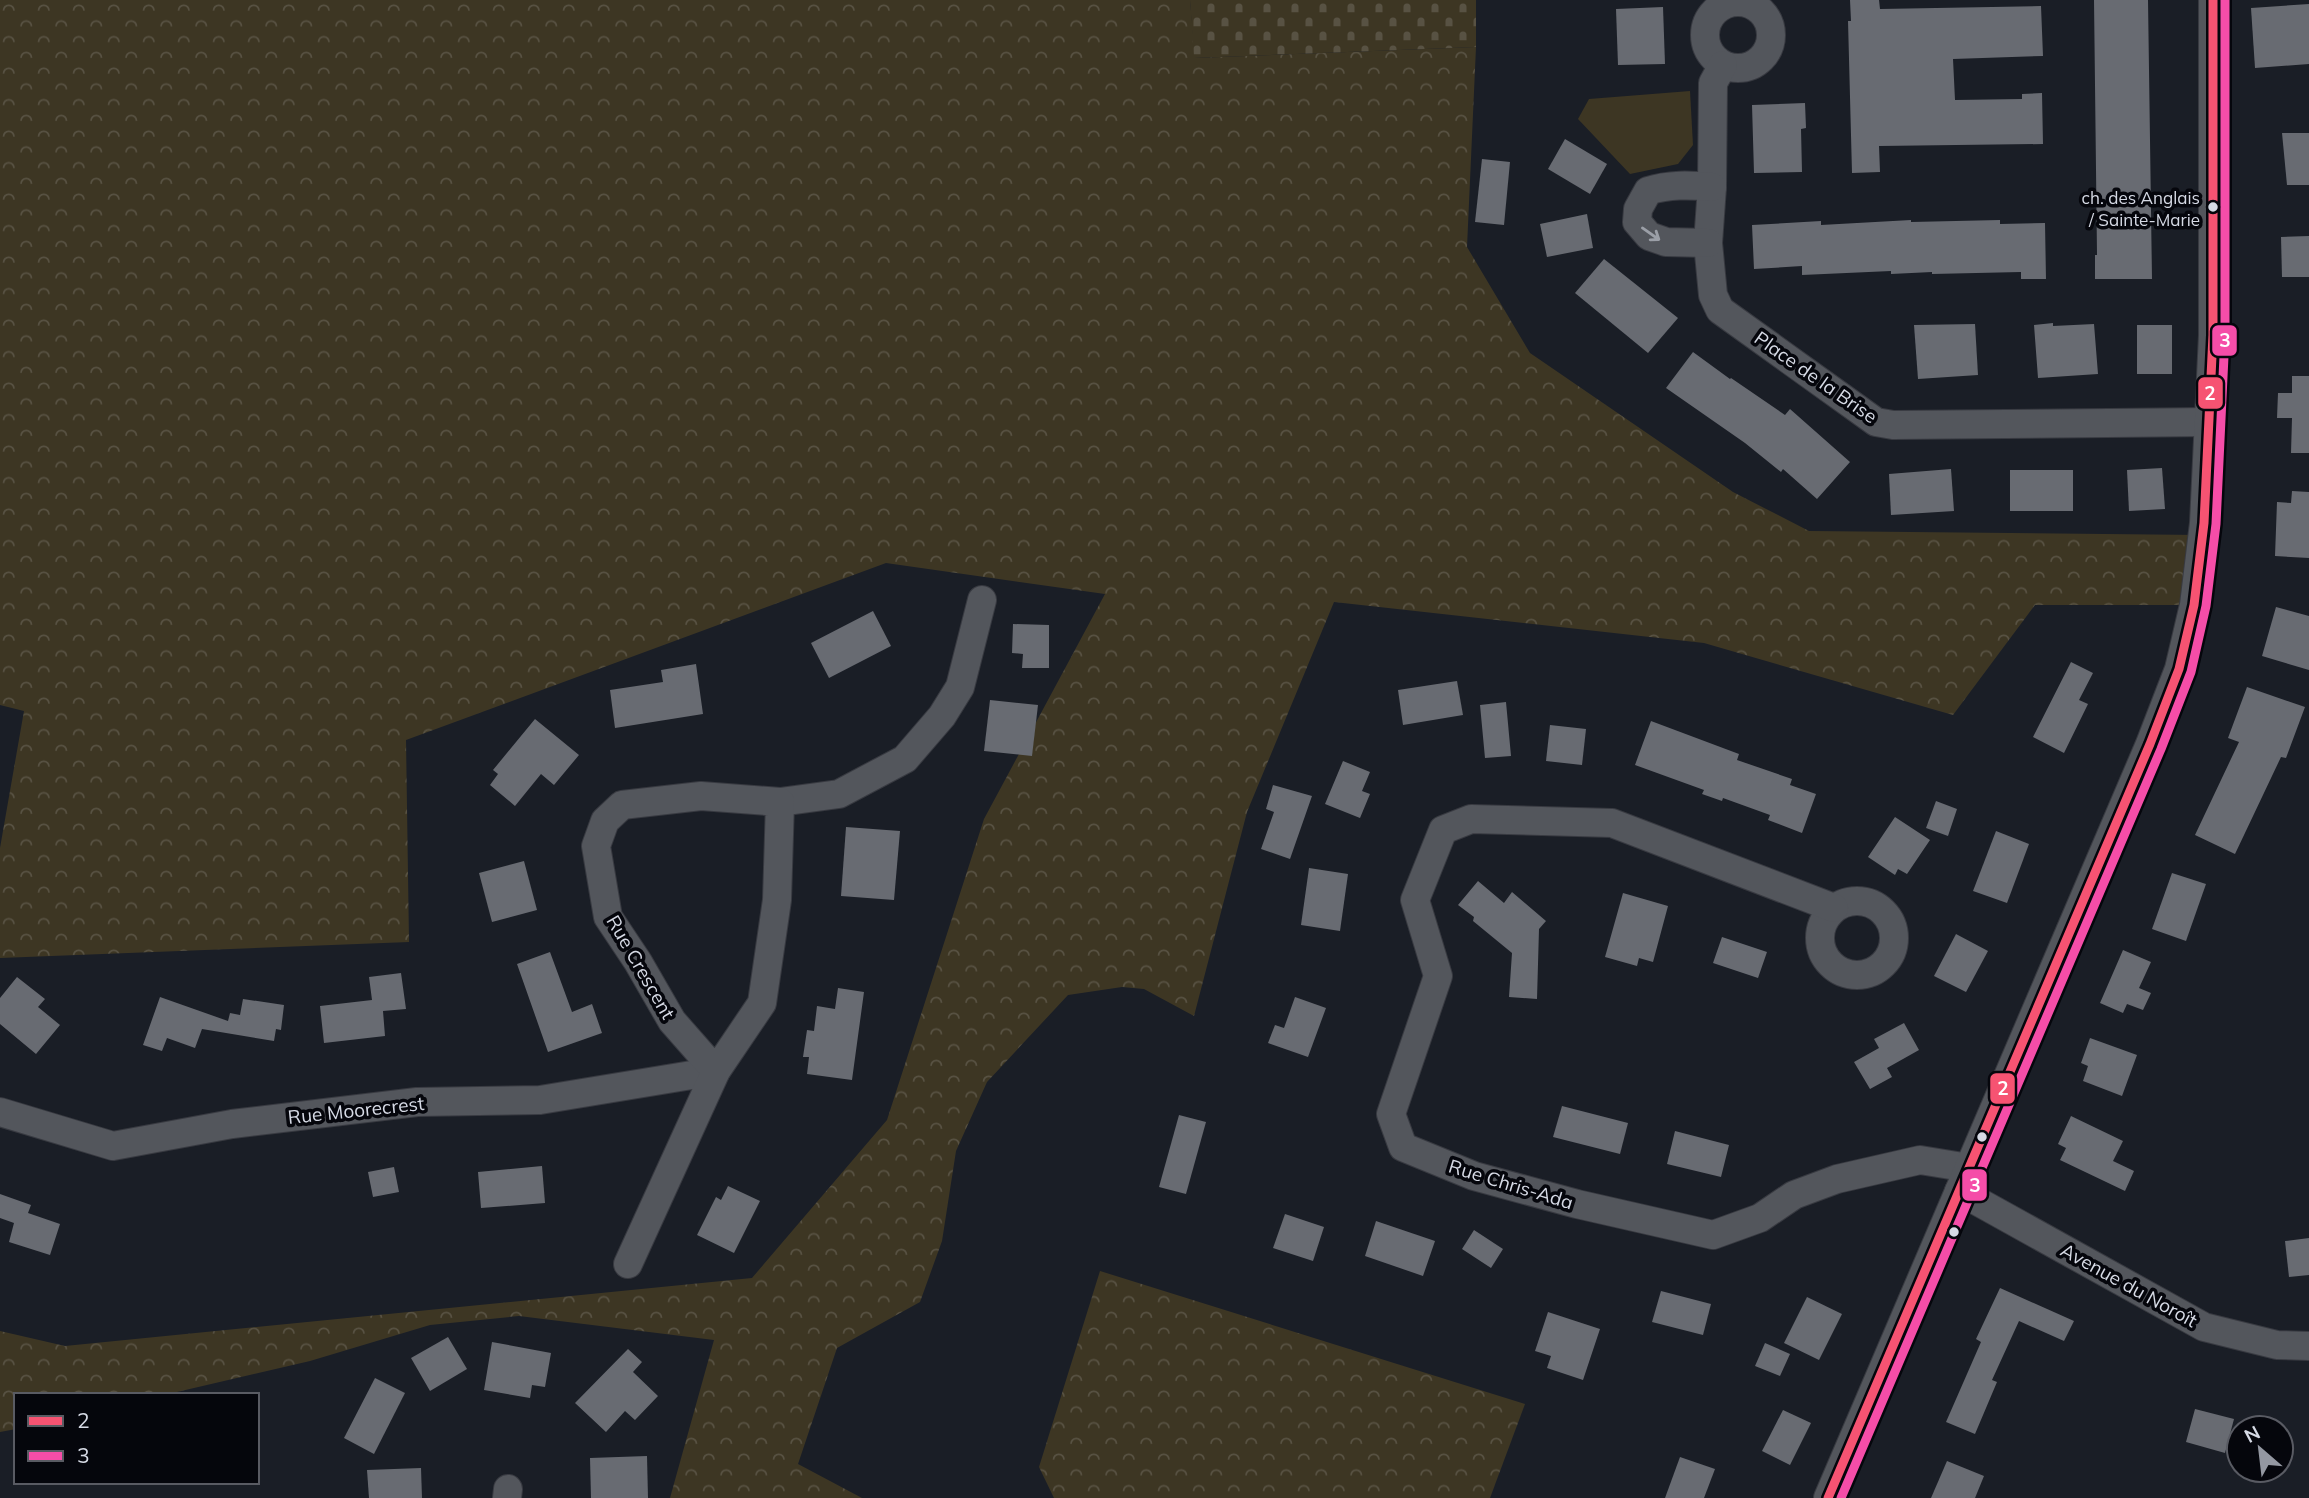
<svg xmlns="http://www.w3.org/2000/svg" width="2309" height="1498" font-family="Mulish,sans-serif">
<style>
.green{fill:#3d3623}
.forest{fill:url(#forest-crowns)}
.cemetery{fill:url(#cemetery-stones)}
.building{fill:#686b72}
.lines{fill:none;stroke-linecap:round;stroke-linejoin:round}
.minor-casing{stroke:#383a41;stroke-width:30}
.minor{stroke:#53565c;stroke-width:28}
.bus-1-casing{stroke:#05060c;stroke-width:14}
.bus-2-casing{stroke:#05060c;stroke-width:14}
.bus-1{stroke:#f65372;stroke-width:9}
.bus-2{stroke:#f54da8;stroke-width:9}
.oneway{stroke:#9b9fa7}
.bus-dot{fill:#d6dae5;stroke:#05060c;stroke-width:2.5}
.labels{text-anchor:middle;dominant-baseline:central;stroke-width:7;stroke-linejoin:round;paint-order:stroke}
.bus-label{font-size:17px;fill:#d6dae5;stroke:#05060c;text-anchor:end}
.street-label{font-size:19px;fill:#d6dae5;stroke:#05060c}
.line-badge{stroke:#05060c;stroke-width:2.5}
.badge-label{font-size:19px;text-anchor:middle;font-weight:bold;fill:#fff}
</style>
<defs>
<pattern id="forest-crowns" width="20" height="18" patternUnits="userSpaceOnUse" patternTransform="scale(1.75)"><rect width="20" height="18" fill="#3d3623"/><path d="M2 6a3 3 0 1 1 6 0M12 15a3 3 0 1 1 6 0" fill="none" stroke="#585243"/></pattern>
<pattern id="cemetery-stones" width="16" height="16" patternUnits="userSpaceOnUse" patternTransform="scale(1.75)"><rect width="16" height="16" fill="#3d3623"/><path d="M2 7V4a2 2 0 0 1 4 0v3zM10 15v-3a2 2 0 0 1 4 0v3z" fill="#585243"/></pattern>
</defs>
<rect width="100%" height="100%" fill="#1a1e26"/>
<path class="green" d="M 1690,91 L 1693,145 L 1678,164 L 1630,174 L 1578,119 L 1589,99 Z"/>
<g class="forest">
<path d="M 0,0 L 1190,0 L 1195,58 L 1476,47 L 1467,247 L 1530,353 L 1733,492 L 1809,531 L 2200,535 L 2194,605 L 2035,605 L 1953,715 L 1704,643 L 1334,602 L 1247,812 L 1194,1016 L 1144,989 L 1122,987 L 1068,995 L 987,1082 L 956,1151 L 942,1241 L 920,1302 L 837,1348 L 798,1464 L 862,1498 L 670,1498 L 714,1340 L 519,1316 L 430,1325 L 310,1361 L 164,1395 L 16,1395 L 16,1429 L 0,1432 L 0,1331 L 65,1346 L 752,1278 L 887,1120 L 984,819 L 1105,594 L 886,563 L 406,740 L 409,942 L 0,958 L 0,848 L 24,711 L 0,705 Z"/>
<path d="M 1100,1271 L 1525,1404 L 1490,1498 L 1054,1498 L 1039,1467 Z"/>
</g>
<path class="cemetery" d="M 1190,0 L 1476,0 L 1476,47 L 1194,58 Z"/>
<g class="building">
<path d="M 1850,0 L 1879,0 L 1880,9 L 2041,6 L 2043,56 L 1953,59 L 1955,100 L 2022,99 L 2022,94 L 2042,93 L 2043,144 L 1879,146 L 1880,172 L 1852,173 L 1848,21 L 1851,21 Z"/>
<path d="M 2094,0 L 2148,0 L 2152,279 L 2095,279 L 2095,255 L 2097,255 Z"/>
<path d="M 2309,4 L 2309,64 L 2255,68 L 2251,8 Z"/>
<path d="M 1663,7 L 1665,64 L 1618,65 L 1616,9 Z"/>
<path d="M 1805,103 L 1806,128 L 1801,129 L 1802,172 L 1754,173 L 1752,105 Z"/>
<path d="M 2282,133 L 2309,133 L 2309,185 L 2287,185 Z"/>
<path d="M 1565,139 L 1607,164 L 1590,194 L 1548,169 Z"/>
<path d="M 1482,159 L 1510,162 L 1504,225 L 1475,222 Z"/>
<path d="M 1587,214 L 1593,248 L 1547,257 L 1540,224 Z"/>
<path d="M 1911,220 L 1911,222 L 2000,220 L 2000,224 L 2045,223 L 2046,279 L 2021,279 L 2021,272 L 1932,274 L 1932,272 L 1891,274 L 1891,271 L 1802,275 L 1802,266 L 1754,269 L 1752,225 L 1821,221 L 1821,225 Z"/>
<path d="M 2309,236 L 2309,277 L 2282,277 L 2281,237 Z"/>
<path d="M 1604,259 L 1678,318 L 1648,353 L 1575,293 Z"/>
<path d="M 2053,323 L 2053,326 L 2094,324 L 2098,374 L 2038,378 L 2034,325 Z"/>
<path d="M 1975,324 L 1978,375 L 1918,379 L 1914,325 Z"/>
<rect x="2137" y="325" width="35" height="49"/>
<path d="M 1693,352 L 1730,379 L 1731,378 L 1785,415 L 1790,409 L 1850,462 L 1817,499 L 1783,469 L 1781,472 L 1745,443 L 1666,388 Z"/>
<path d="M 2292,376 L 2309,376 L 2309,453 L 2291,453 L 2292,418 L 2277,418 L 2278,393 L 2292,393 Z"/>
<path d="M 2162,468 L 2165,509 L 2129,511 L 2127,470 Z"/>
<path d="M 1951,469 L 1954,511 L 1891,515 L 1889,474 Z"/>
<rect x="2010" y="470" width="63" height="41"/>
<path d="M 2292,491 L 2309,492 L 2309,558 L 2275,556 L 2277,502 L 2291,503 Z"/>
<path d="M 2276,607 L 2309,616 L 2309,670 L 2262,656 Z"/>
<path d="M 873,611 L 891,646 L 829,678 L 811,643 Z"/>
<path d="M 1013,624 L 1049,625 L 1049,668 L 1022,668 L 1023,654 L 1012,653 Z"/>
<path d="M 2071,662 L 2093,673 L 2079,700 L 2088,704 L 2064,753 L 2033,737 Z"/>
<path d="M 696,664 L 703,714 L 615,728 L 610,690 L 663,682 L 661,670 Z"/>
<path d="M 1457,681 L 1463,715 L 1403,725 L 1398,690 Z"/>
<path d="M 2247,687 L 2305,707 L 2286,758 L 2281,757 L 2235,854 L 2195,835 L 2239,742 L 2228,738 Z"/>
<path d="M 990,700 L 1038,705 L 1032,756 L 984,751 Z"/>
<path d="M 1506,702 L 1511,756 L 1485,758 L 1480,705 Z"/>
<path d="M 535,719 L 579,755 L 554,785 L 541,774 L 515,806 L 490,785 L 498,774 L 493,770 Z"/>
<path d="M 1651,721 L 1739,754 L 1737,760 L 1792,779 L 1790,785 L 1816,794 L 1802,833 L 1768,820 L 1770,815 L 1723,798 L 1722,801 L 1702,794 L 1704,790 L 1635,765 Z"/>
<path d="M 1550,725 L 1586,729 L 1582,765 L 1546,761 Z"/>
<path d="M 1343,761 L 1370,772 L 1362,791 L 1370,794 L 1360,818 L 1325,804 Z"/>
<path d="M 1273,785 L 1312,796 L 1290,859 L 1261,849 L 1274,812 L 1266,809 Z"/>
<path d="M 1936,801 L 1957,809 L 1948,836 L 1926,828 Z"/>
<path d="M 1895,817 L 1930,840 L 1907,874 L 1898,869 L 1895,875 L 1868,857 Z"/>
<path d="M 846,827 L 900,831 L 894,900 L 841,896 Z"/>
<path d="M 1996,831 L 2029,844 L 2007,903 L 1973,891 Z"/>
<path d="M 524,861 L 537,910 L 492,922 L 479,873 Z"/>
<path d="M 1309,868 L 1348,874 L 1340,931 L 1301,925 Z"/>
<path d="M 2172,873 L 2206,884 L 2186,941 L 2152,929 Z"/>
<path d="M 1478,881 L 1504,903 L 1512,892 L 1546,921 L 1539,929 L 1537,999 L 1509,997 L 1512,953 L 1473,921 L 1474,917 L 1458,905 Z"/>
<path d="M 1623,893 L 1668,906 L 1653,962 L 1639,958 L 1637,966 L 1605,957 Z"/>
<path d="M 1956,934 L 1988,951 L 1966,992 L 1934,976 Z"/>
<path d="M 1722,937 L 1767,952 L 1758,978 L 1713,963 Z"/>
<path d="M 2123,950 L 2151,962 L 2139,988 L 2151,993 L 2143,1010 L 2127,1004 L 2123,1013 L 2100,1003 Z"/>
<path d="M 550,952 L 572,1012 L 592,1004 L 602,1033 L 548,1052 L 517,964 Z"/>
<path d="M 401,973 L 406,1009 L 383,1011 L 385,1036 L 324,1043 L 320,1006 L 372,1000 L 369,977 Z"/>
<path d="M 17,977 L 45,999 L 38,1007 L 60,1025 L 36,1054 L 0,1024 L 0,998 Z"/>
<path d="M 838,988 L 864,992 L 852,1080 L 807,1074 L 809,1057 L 803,1057 L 807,1030 L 814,1031 L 817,1006 L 835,1009 Z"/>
<path d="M 160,997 L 228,1021 L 230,1013 L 240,1015 L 243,999 L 284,1005 L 281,1030 L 276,1029 L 274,1041 L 202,1029 L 195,1048 L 167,1038 L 162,1051 L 143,1045 Z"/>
<path d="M 1295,997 L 1326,1008 L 1308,1057 L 1268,1043 L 1275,1025 L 1284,1028 Z"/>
<path d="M 1904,1023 L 1919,1050 L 1887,1068 L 1892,1077 L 1870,1089 L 1854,1062 L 1879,1048 L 1874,1039 Z"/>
<path d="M 2090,1038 L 2137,1055 L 2122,1096 L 2083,1081 L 2088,1066 L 2081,1063 Z"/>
<path d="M 1562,1106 L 1628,1123 L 1620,1154 L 1553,1137 Z"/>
<path d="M 1179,1115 L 1206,1122 L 1186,1194 L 1159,1187 Z"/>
<path d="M 2071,1116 L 2123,1141 L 2113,1161 L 2134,1171 L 2125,1191 L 2060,1160 L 2066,1148 L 2058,1144 Z"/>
<path d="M 1675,1131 L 1729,1145 L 1721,1177 L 1667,1164 Z"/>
<path d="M 542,1166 L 545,1203 L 481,1208 L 478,1172 Z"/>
<path d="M 394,1167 L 399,1192 L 373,1197 L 368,1172 Z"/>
<path d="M 728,1186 L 760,1201 L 734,1253 L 697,1235 L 716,1197 L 721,1200 Z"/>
<path d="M 0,1194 L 31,1205 L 28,1213 L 60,1224 L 50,1255 L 9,1242 L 14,1223 L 0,1218 Z"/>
<path d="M 1285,1214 L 1324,1227 L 1313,1261 L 1273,1248 Z"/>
<path d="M 1376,1221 L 1435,1241 L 1423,1276 L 1365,1256 Z"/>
<path d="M 1474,1230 L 1503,1249 L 1491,1268 L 1462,1249 Z"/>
<path d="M 2309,1238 L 2309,1275 L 2289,1277 L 2285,1241 Z"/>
<path d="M 2000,1288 L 2074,1321 L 2064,1341 L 2019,1321 L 1992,1380 L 1997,1382 L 1975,1434 L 1946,1422 L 1981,1342 L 1976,1339 Z"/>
<path d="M 1661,1291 L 1711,1304 L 1703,1335 L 1652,1322 Z"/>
<path d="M 1807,1297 L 1842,1314 L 1819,1360 L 1784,1343 Z"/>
<path d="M 1548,1312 L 1600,1329 L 1583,1380 L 1547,1368 L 1551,1356 L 1535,1351 Z"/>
<path d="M 448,1337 L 467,1369 L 430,1391 L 411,1358 Z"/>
<path d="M 492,1342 L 551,1353 L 545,1387 L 532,1385 L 530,1398 L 484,1390 Z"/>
<path d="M 1765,1343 L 1790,1354 L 1780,1376 L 1755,1366 Z"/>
<path d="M 628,1349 L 642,1362 L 633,1372 L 658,1396 L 635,1420 L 625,1411 L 606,1432 L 575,1403 Z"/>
<path d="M 375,1378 L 405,1393 L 374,1454 L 344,1438 Z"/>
<path d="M 2195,1409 L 2234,1419 L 2225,1453 L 2186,1442 Z"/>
<path d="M 1783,1410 L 1811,1423 L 1790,1465 L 1762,1451 Z"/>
<path d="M 647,1456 L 648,1498 L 591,1498 L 590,1458 Z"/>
<path d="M 1680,1457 L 1715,1469 L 1704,1498 L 1665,1498 Z"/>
<path d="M 1947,1461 L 1984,1476 L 1975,1498 L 1931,1498 Z"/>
<path d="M 421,1468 L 422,1498 L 369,1498 L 367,1470 Z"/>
</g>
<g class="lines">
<defs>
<g id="minor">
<circle cx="1738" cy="35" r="33"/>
<path d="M 1723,65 L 1713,83 L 1712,187 L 1708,243 L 1713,295 L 1720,310 L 1876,422 L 1893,425 L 2211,422"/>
<path d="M 1708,243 L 1666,242 L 1649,236 L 1637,222 L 1638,209 L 1648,191 C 1669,184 1690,185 1712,187"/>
<path d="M 780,802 L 839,794 L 905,759 L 942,716 L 960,687 L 982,600"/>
<circle cx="1857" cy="938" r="37"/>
<path d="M 1834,908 L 1612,823 L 1471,819 L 1443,830 L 1415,900 L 1438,976 L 1391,1114 L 1403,1147 L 1474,1176 L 1577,1204 L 1713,1235 L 1760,1218 L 1794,1195 L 1837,1179 L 1920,1160 L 1969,1168"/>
<path d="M 0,1112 L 113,1146 L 232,1124 L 417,1102 L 540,1100 L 716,1071"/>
<path d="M 1959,1191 L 2204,1327 L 2277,1345 L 2309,1346"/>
<path d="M 628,1264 L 716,1071 L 762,1003 L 777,900 L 780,802 L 701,796 L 622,805 L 605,821 L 596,846 L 608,917 L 638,962 L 672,1021 L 716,1071"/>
<path d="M 507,1498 L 508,1489"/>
<path d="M 1828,1498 L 2150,744 L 2179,669 L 2194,605 L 2204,523 L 2213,335 L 2213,0"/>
</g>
</defs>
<use href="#minor" class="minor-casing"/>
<use href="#minor" class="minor"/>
<defs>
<path id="bus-1" d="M 1828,1498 L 2150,744 L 2179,669 L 2194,605 L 2204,523 L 2213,335 L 2213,0"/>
<path id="bus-2" d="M 1841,1498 L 2161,749 L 2191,672 L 2206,606 L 2216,524 L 2225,335 L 2225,0"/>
</defs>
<use href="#bus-1" class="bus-1-casing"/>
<use href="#bus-2" class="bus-2-casing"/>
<use href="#bus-1" class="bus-1"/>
<use href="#bus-2" class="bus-2"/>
</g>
<defs><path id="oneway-shaft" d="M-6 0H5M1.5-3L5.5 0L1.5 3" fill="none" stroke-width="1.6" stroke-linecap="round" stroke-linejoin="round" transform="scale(1.75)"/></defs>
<use class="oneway" href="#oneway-shaft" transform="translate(1651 234) rotate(35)"/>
<g class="bus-dot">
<circle cx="2213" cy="207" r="6"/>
<circle cx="1982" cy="1137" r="6"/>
<circle cx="1954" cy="1232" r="6"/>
</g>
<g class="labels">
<g class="bus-label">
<text x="2200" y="197">ch. des Anglais<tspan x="2200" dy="22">/ Sainte-Marie</tspan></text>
</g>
<g class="street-label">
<text transform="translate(1816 377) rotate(35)">Place de la Brise</text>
<text transform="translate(641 967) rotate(60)">Rue Crescent</text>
<text transform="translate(356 1110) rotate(-6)">Rue Moorecrest</text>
<text transform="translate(1511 1184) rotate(17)">Rue Chris-Ada</text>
<text transform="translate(2129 1285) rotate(29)">Avenue du Noroît</text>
</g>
</g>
<g class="line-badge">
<rect x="2211" y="324" width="27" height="33" rx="7" fill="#f54da8"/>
<rect x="2197" y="376" width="27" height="34" rx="7" fill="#f65372"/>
<rect x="1989" y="1072" width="27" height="33" rx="7" fill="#f65372"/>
<rect x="1961" y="1168" width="27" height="34" rx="7" fill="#f54da8"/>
</g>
<g class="badge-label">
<text x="2225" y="347">3</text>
<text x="2210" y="400">2</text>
<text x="2003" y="1095">2</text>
<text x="1975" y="1192">3</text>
</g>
<rect x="14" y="1393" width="245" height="91" fill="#05060c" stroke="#595b63" stroke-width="2"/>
<rect x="28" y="1416" width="35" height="10" fill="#f65372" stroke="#595b63" stroke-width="2"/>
<text x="77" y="1428" font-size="21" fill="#d6dae5">2</text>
<rect x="28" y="1451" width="35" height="10" fill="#f54da8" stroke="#595b63" stroke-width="2"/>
<text x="77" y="1463" font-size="21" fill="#d6dae5">3</text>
<g transform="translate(2260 1449) rotate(332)"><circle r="33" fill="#05060c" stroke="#595b63" stroke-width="2"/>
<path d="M0-5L12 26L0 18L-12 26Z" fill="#9498a2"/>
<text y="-10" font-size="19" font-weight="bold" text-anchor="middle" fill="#d6dae5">N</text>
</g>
</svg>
